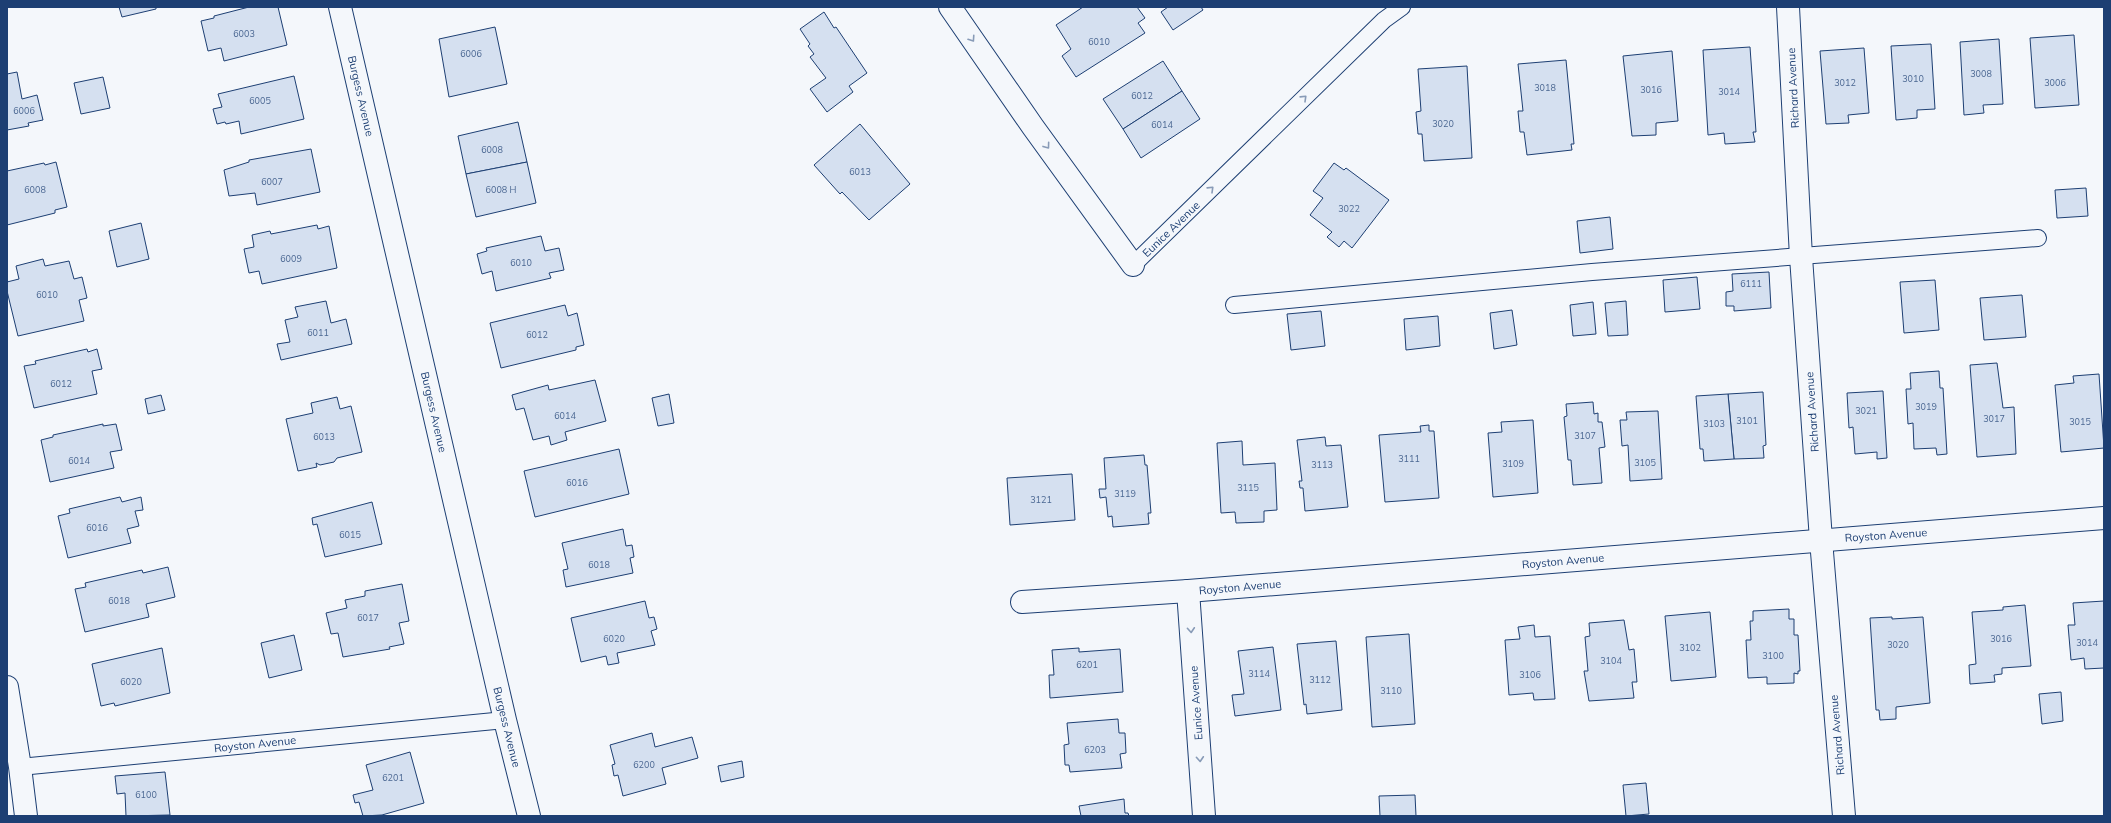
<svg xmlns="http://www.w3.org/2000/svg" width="2111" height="823" font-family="Mulish,sans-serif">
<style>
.building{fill:#d5e0f0;stroke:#1d3f73}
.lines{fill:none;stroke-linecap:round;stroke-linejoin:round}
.service-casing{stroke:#1d3f73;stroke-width:18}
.minor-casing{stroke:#1d3f73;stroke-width:24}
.service{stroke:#f4f7fb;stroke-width:16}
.minor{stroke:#f4f7fb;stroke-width:22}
.oneway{stroke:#889bb7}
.labels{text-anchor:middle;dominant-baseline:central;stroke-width:3;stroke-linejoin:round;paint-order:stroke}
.number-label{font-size:9px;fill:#4b6792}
.street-label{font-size:11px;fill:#1d3f73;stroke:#f4f7fb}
</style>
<rect width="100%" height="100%" fill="#f4f7fb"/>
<g class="building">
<path d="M 119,7 L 156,7 L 156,9 L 122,17 Z"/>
<path d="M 249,7 L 278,7 L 287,45 L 224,61 L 221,48 L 208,51 L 201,21 L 214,18 L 214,16 Z"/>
<path d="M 1083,7 L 1137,7 L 1145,18 L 1138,23 L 1145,33 L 1076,77 L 1062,56 L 1071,49 L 1056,25 Z"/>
<path d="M 1168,7 L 1201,7 L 1203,10 L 1173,30 L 1161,12 Z"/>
<path d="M 824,12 L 834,28 L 836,27 L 867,73 L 849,86 L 853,92 L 827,112 L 810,89 L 826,78 L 810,57 L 814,54 L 808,46 L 810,44 L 800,29 Z"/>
<path d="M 495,27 L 507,84 L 449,97 L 439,39 Z"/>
<path d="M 2074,35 L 2079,105 L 2035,108 L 2030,38 Z"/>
<path d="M 1999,39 L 2003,104 L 1983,105 L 1984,113 L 1964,115 L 1960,42 Z"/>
<path d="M 1931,44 L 1935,109 L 1917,110 L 1917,118 L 1896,120 L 1891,46 Z"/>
<path d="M 1750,47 L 1756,132 L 1753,132 L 1755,142 L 1725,144 L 1724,133 L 1708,135 L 1703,50 Z"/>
<path d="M 1864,48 L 1869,113 L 1848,115 L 1849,123 L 1826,124 L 1820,51 Z"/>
<path d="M 1672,51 L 1678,121 L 1656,123 L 1656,135 L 1632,136 L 1623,56 Z"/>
<path d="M 1566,60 L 1574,144 L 1571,144 L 1572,150 L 1527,155 L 1524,132 L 1520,132 L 1518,111 L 1523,111 L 1518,64 Z"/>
<path d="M 1163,61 L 1182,91 L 1123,129 L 1103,99 Z"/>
<path d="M 1467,66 L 1472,158 L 1424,161 L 1422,134 L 1418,134 L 1416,112 L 1421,111 L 1418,69 Z"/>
<path d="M 17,72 L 22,99 L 37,95 L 43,120 L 28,123 L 29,126 L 7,130 L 7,74 Z"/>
<path d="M 294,76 L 304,119 L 241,134 L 239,121 L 226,124 L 225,122 L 217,124 L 213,109 L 222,107 L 218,94 Z"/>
<path d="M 103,77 L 110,108 L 81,114 L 74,83 Z"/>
<path d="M 1182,91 L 1200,119 L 1141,158 L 1123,129 Z"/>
<path d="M 518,122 L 527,162 L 466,174 L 458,136 Z"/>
<path d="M 860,124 L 910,184 L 869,220 L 842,192 L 840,194 L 814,165 Z"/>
<path d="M 311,149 L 320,192 L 257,205 L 255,193 L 229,196 L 224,170 L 249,162 L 249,160 Z"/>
<path d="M 56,162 L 67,207 L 55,210 L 55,213 L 7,225 L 7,171 L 44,163 L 45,165 Z"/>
<path d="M 527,162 L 536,203 L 476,217 L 466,174 Z"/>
<path d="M 1334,163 L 1344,170 L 1346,168 L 1389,200 L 1352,248 L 1344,241 L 1339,247 L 1327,237 L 1332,232 L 1310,215 L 1323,198 L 1313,191 Z"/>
<path d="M 2086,188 L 2088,216 L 2057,218 L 2055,190 Z"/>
<path d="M 1610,217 L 1613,249 L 1580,253 L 1577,221 Z"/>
<path d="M 141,223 L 149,259 L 117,267 L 109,231 Z"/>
<path d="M 317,225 L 318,229 L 329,226 L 337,268 L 262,284 L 259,271 L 249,273 L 244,249 L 254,247 L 252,235 L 270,231 L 271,234 Z"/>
<path d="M 541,236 L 545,251 L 559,248 L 564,270 L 549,273 L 551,278 L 496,291 L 492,271 L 482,274 L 477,254 L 487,251 L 486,248 Z"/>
<path d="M 43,259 L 45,266 L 69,261 L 74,279 L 82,277 L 87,298 L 79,300 L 84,321 L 18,336 L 7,291 L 7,282 L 19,279 L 16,266 Z"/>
<path d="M 1769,272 L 1771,308 L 1734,311 L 1734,306 L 1726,306 L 1726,292 L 1733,291 L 1732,274 Z"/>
<path d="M 1697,277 L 1700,309 L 1665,312 L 1663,280 Z"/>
<path d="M 1935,280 L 1939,330 L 1904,333 L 1900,282 Z"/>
<path d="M 2022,295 L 2026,337 L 1984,340 L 1980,298 Z"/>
<path d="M 326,301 L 331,323 L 346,319 L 352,344 L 281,360 L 277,344 L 290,342 L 285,320 L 298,317 L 295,307 Z"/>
<path d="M 1626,301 L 1628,335 L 1608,336 L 1605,303 Z"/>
<path d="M 1593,302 L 1596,334 L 1573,336 L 1570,305 Z"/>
<path d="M 565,305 L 568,316 L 577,313 L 584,345 L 576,347 L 576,350 L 501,368 L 490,323 Z"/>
<path d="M 1512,310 L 1517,345 L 1494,349 L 1490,313 Z"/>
<path d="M 1321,311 L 1325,346 L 1291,350 L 1287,314 Z"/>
<path d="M 1438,316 L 1440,346 L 1406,350 L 1404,319 Z"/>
<path d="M 87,349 L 88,352 L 97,349 L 102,369 L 92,371 L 97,394 L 34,408 L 24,366 L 36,364 L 35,361 Z"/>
<path d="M 1997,363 L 2003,408 L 2014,407 L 2016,454 L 1977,457 L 1970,365 Z"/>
<path d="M 1939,371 L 1940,388 L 1943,388 L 1947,454 L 1937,455 L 1936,448 L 1914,449 L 1913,423 L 1908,424 L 1906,389 L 1911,389 L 1910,373 Z"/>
<path d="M 2099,374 L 2104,448 L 2061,452 L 2055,385 L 2074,383 L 2073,376 Z"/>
<path d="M 595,380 L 606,421 L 565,432 L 567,440 L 551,445 L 549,436 L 533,440 L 524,408 L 516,410 L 512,395 L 548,385 L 549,390 Z"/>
<path d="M 1883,391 L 1887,458 L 1877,459 L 1877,452 L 1855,454 L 1853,427 L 1849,428 L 1847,393 Z"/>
<path d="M 1763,392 L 1766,445 L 1763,446 L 1764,458 L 1734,459 L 1728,394 Z"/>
<path d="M 669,394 L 674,423 L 658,426 L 652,398 Z"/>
<path d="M 1728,394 L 1734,459 L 1704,461 L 1703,449 L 1700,449 L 1696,396 Z"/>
<path d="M 161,395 L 165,410 L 148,414 L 145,399 Z"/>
<path d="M 337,397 L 340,409 L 351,406 L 362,452 L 337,458 L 334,462 L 320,465 L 316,463 L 317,467 L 298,471 L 286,419 L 313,413 L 311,403 Z"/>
<path d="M 1593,402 L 1594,414 L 1598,413 L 1598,422 L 1602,422 L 1605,447 L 1599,448 L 1602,483 L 1573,485 L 1571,460 L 1568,460 L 1564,417 L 1567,416 L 1566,404 Z"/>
<path d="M 1658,411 L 1662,479 L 1630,481 L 1628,445 L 1622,446 L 1620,420 L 1627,420 L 1626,412 Z"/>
<path d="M 1533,420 L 1538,493 L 1493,497 L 1488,433 L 1502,432 L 1501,422 Z"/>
<path d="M 103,424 L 103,426 L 116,424 L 122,450 L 110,452 L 114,468 L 50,482 L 41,440 L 53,437 L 53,435 Z"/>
<path d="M 1429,425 L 1429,431 L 1434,431 L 1439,498 L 1385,502 L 1379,435 L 1421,432 L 1420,426 Z"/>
<path d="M 1325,437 L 1326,446 L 1341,445 L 1348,507 L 1305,511 L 1303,488 L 1300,488 L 1299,481 L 1302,481 L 1297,440 Z"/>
<path d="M 1242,441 L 1243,465 L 1275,463 L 1277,510 L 1264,511 L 1264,522 L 1236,523 L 1235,512 L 1221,513 L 1217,443 Z"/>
<path d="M 619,449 L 629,494 L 535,517 L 524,471 Z"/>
<path d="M 1144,455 L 1145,465 L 1147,465 L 1151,513 L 1148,513 L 1149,524 L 1113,527 L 1112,516 L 1108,517 L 1106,497 L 1100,498 L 1099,489 L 1106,489 L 1104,458 Z"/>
<path d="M 1072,474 L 1075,520 L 1010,525 L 1007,478 Z"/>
<path d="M 120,497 L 122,502 L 141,497 L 143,510 L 135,511 L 139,526 L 127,529 L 131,543 L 68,558 L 58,516 L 70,513 L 69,509 Z"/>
<path d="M 372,502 L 382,544 L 325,557 L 317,524 L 313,525 L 312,518 Z"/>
<path d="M 623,529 L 626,546 L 632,545 L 634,557 L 630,558 L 633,573 L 566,587 L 563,570 L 568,569 L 562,543 Z"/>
<path d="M 168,567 L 175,597 L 146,604 L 149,617 L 85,632 L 75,589 L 86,587 L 85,583 L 142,570 L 143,573 Z"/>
<path d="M 402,584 L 409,621 L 399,623 L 404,644 L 389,647 L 390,649 L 343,657 L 338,633 L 331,634 L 326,613 L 347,608 L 345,600 L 365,596 L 365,591 Z"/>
<path d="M 645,601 L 649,618 L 654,617 L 657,629 L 651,631 L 655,645 L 617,653 L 619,663 L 608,665 L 606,656 L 581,662 L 571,618 Z"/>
<path d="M 2104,601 L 2104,668 L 2085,669 L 2084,658 L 2071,660 L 2068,625 L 2075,625 L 2073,603 Z"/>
<path d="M 2025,605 L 2031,666 L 2002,668 L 2002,674 L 1994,675 L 1995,682 L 1970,684 L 1969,665 L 1976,664 L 1972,612 L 2003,610 L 2003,607 Z"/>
<path d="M 1789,609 L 1789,619 L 1794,619 L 1794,635 L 1798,635 L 1800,671 L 1798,671 L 1798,674 L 1794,673 L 1794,683 L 1767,684 L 1767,677 L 1748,678 L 1746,640 L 1751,640 L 1750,621 L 1753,621 L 1753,611 Z"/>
<path d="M 1710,612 L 1716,677 L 1671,681 L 1665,616 Z"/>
<path d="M 1892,617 L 1892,619 L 1923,617 L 1930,703 L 1896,707 L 1896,719 L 1880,720 L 1879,710 L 1876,710 L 1870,618 Z"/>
<path d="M 1624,620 L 1629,650 L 1634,649 L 1637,682 L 1632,682 L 1634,698 L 1589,701 L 1584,671 L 1588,671 L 1585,637 L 1590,636 L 1589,623 Z"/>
<path d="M 1534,625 L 1535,637 L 1550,636 L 1555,699 L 1534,700 L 1533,693 L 1509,695 L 1505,640 L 1520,639 L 1518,627 Z"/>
<path d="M 1409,634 L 1415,724 L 1372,727 L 1366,637 Z"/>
<path d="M 294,635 L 302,670 L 269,678 L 261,643 Z"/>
<path d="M 1336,641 L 1342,710 L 1307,714 L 1306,704 L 1304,705 L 1297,644 Z"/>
<path d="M 1273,647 L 1281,710 L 1235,716 L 1232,695 L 1244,694 L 1238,651 Z"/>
<path d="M 162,648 L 170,693 L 115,706 L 114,703 L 101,706 L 92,664 Z"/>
<path d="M 1079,648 L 1079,652 L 1120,649 L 1123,692 L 1050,698 L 1049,675 L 1054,675 L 1052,650 Z"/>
<path d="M 2061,692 L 2063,721 L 2042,724 L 2039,694 Z"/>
<path d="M 1118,719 L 1119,733 L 1125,733 L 1126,753 L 1120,754 L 1122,768 L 1070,772 L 1069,765 L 1065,765 L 1064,745 L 1069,744 L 1067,723 Z"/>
<path d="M 652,733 L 655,747 L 692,737 L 698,758 L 662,768 L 666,784 L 623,796 L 618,775 L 614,776 L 612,765 L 615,764 L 610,745 Z"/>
<path d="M 410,752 L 424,803 L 382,815 L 363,816 L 359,802 L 355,803 L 353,795 L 373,790 L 366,765 Z"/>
<path d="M 742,761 L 744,777 L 721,782 L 718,766 Z"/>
<path d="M 165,772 L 170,815 L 126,816 L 125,793 L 117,794 L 115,776 Z"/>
<path d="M 1646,783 L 1649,814 L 1626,816 L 1623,785 Z"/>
<path d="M 1415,795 L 1416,816 L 1380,816 L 1379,796 Z"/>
<path d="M 1124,799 L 1125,813 L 1128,813 L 1129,816 L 1081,816 L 1079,806 Z"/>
</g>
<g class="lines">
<defs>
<g id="service">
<path d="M 1133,265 L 1384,20 L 1402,7"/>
<path d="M 1234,305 L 1592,272 L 2038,238"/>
<path d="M 20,767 L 505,720"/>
</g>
<g id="minor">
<path d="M 340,7 L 505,720 L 529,816"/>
<path d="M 950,7 L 1033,127 L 1133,265"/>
<path d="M 1788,7 L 1801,257 L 1821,540 L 1844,816"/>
<path d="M 1188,591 L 1204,816"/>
<path d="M 1022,602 L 1188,591 L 2104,518"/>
<path d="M 7,687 L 20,767 L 26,816"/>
</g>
</defs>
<use href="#service" class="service-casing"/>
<use href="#minor" class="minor-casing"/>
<use href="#service" class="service"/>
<use href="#minor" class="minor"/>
</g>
<defs><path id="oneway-chevron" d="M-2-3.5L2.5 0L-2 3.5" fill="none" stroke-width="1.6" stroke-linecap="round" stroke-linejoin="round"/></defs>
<g class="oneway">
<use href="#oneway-chevron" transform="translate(972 39) rotate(56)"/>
<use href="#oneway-chevron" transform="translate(1304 98) rotate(-44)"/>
<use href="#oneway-chevron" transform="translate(1047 146) rotate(54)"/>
<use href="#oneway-chevron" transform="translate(1211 189) rotate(-44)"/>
<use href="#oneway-chevron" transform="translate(1191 630) rotate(86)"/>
<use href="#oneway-chevron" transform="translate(1200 759) rotate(86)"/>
</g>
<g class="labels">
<g class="number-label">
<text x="244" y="33">6003</text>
<text x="1099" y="41">6010</text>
<text x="471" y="53">6006</text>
<text x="1981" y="73">3008</text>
<text x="1913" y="78">3010</text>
<text x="1845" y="82">3012</text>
<text x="2055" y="82">3006</text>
<text x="1545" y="87">3018</text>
<text x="1651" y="89">3016</text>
<text x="1729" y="91">3014</text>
<text x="1142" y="95">6012</text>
<text x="260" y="100">6005</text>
<text x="24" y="110">6006</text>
<text x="1443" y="123">3020</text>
<text x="1162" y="124">6014</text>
<text x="492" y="149">6008</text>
<text x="860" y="171">6013</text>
<text x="272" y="181">6007</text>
<text x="35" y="189">6008</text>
<text x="501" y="189">6008 H</text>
<text x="1349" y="208">3022</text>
<text x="291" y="258">6009</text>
<text x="521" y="262">6010</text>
<text x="1751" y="283">6111</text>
<text x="47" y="294">6010</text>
<text x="318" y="332">6011</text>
<text x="537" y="334">6012</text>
<text x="61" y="383">6012</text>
<text x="1926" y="406">3019</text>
<text x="1866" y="410">3021</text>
<text x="565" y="415">6014</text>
<text x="1994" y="418">3017</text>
<text x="1747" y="420">3101</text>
<text x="2080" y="421">3015</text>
<text x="1714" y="423">3103</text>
<text x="1585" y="435">3107</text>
<text x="324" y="436">6013</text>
<text x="1409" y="458">3111</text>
<text x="79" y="460">6014</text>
<text x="1645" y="462">3105</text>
<text x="1513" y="463">3109</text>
<text x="1322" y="464">3113</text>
<text x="577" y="482">6016</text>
<text x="1248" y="487">3115</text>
<text x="1125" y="493">3119</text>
<text x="1041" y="499">3121</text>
<text x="97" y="527">6016</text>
<text x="350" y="534">6015</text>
<text x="599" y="564">6018</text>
<text x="119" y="600">6018</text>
<text x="368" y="617">6017</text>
<text x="614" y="638">6020</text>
<text x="2001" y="638">3016</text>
<text x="2087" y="642">3014</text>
<text x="1898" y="644">3020</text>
<text x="1690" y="647">3102</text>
<text x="1773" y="655">3100</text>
<text x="1611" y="660">3104</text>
<text x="1087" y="664">6201</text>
<text x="1259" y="673">3114</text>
<text x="1530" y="674">3106</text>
<text x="1320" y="679">3112</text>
<text x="131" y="681">6020</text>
<text x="1391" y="690">3110</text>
<text x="1095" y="749">6203</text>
<text x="644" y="764">6200</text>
<text x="393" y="777">6201</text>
<text x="146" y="794">6100</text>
</g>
<g class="street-label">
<text transform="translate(1793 88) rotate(-93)">Richard Avenue</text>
<text transform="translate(361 96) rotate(77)">Burgess Avenue</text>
<text transform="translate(1171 229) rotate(-44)">Eunice Avenue</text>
<text transform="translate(434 412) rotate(77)">Burgess Avenue</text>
<text transform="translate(1812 412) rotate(-94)">Richard Avenue</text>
<text transform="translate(1886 535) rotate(-4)">Royston Avenue</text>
<text transform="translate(1563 561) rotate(-5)">Royston Avenue</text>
<text transform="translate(1240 587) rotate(-5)">Royston Avenue</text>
<text transform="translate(1196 703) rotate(-94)">Eunice Avenue</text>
<text transform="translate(507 727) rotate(76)">Burgess Avenue</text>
<text transform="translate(1837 735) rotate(-95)">Richard Avenue</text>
<text transform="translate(255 744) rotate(-6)">Royston Avenue</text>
</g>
</g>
<rect width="2111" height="823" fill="none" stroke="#1d3f73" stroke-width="16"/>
</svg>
